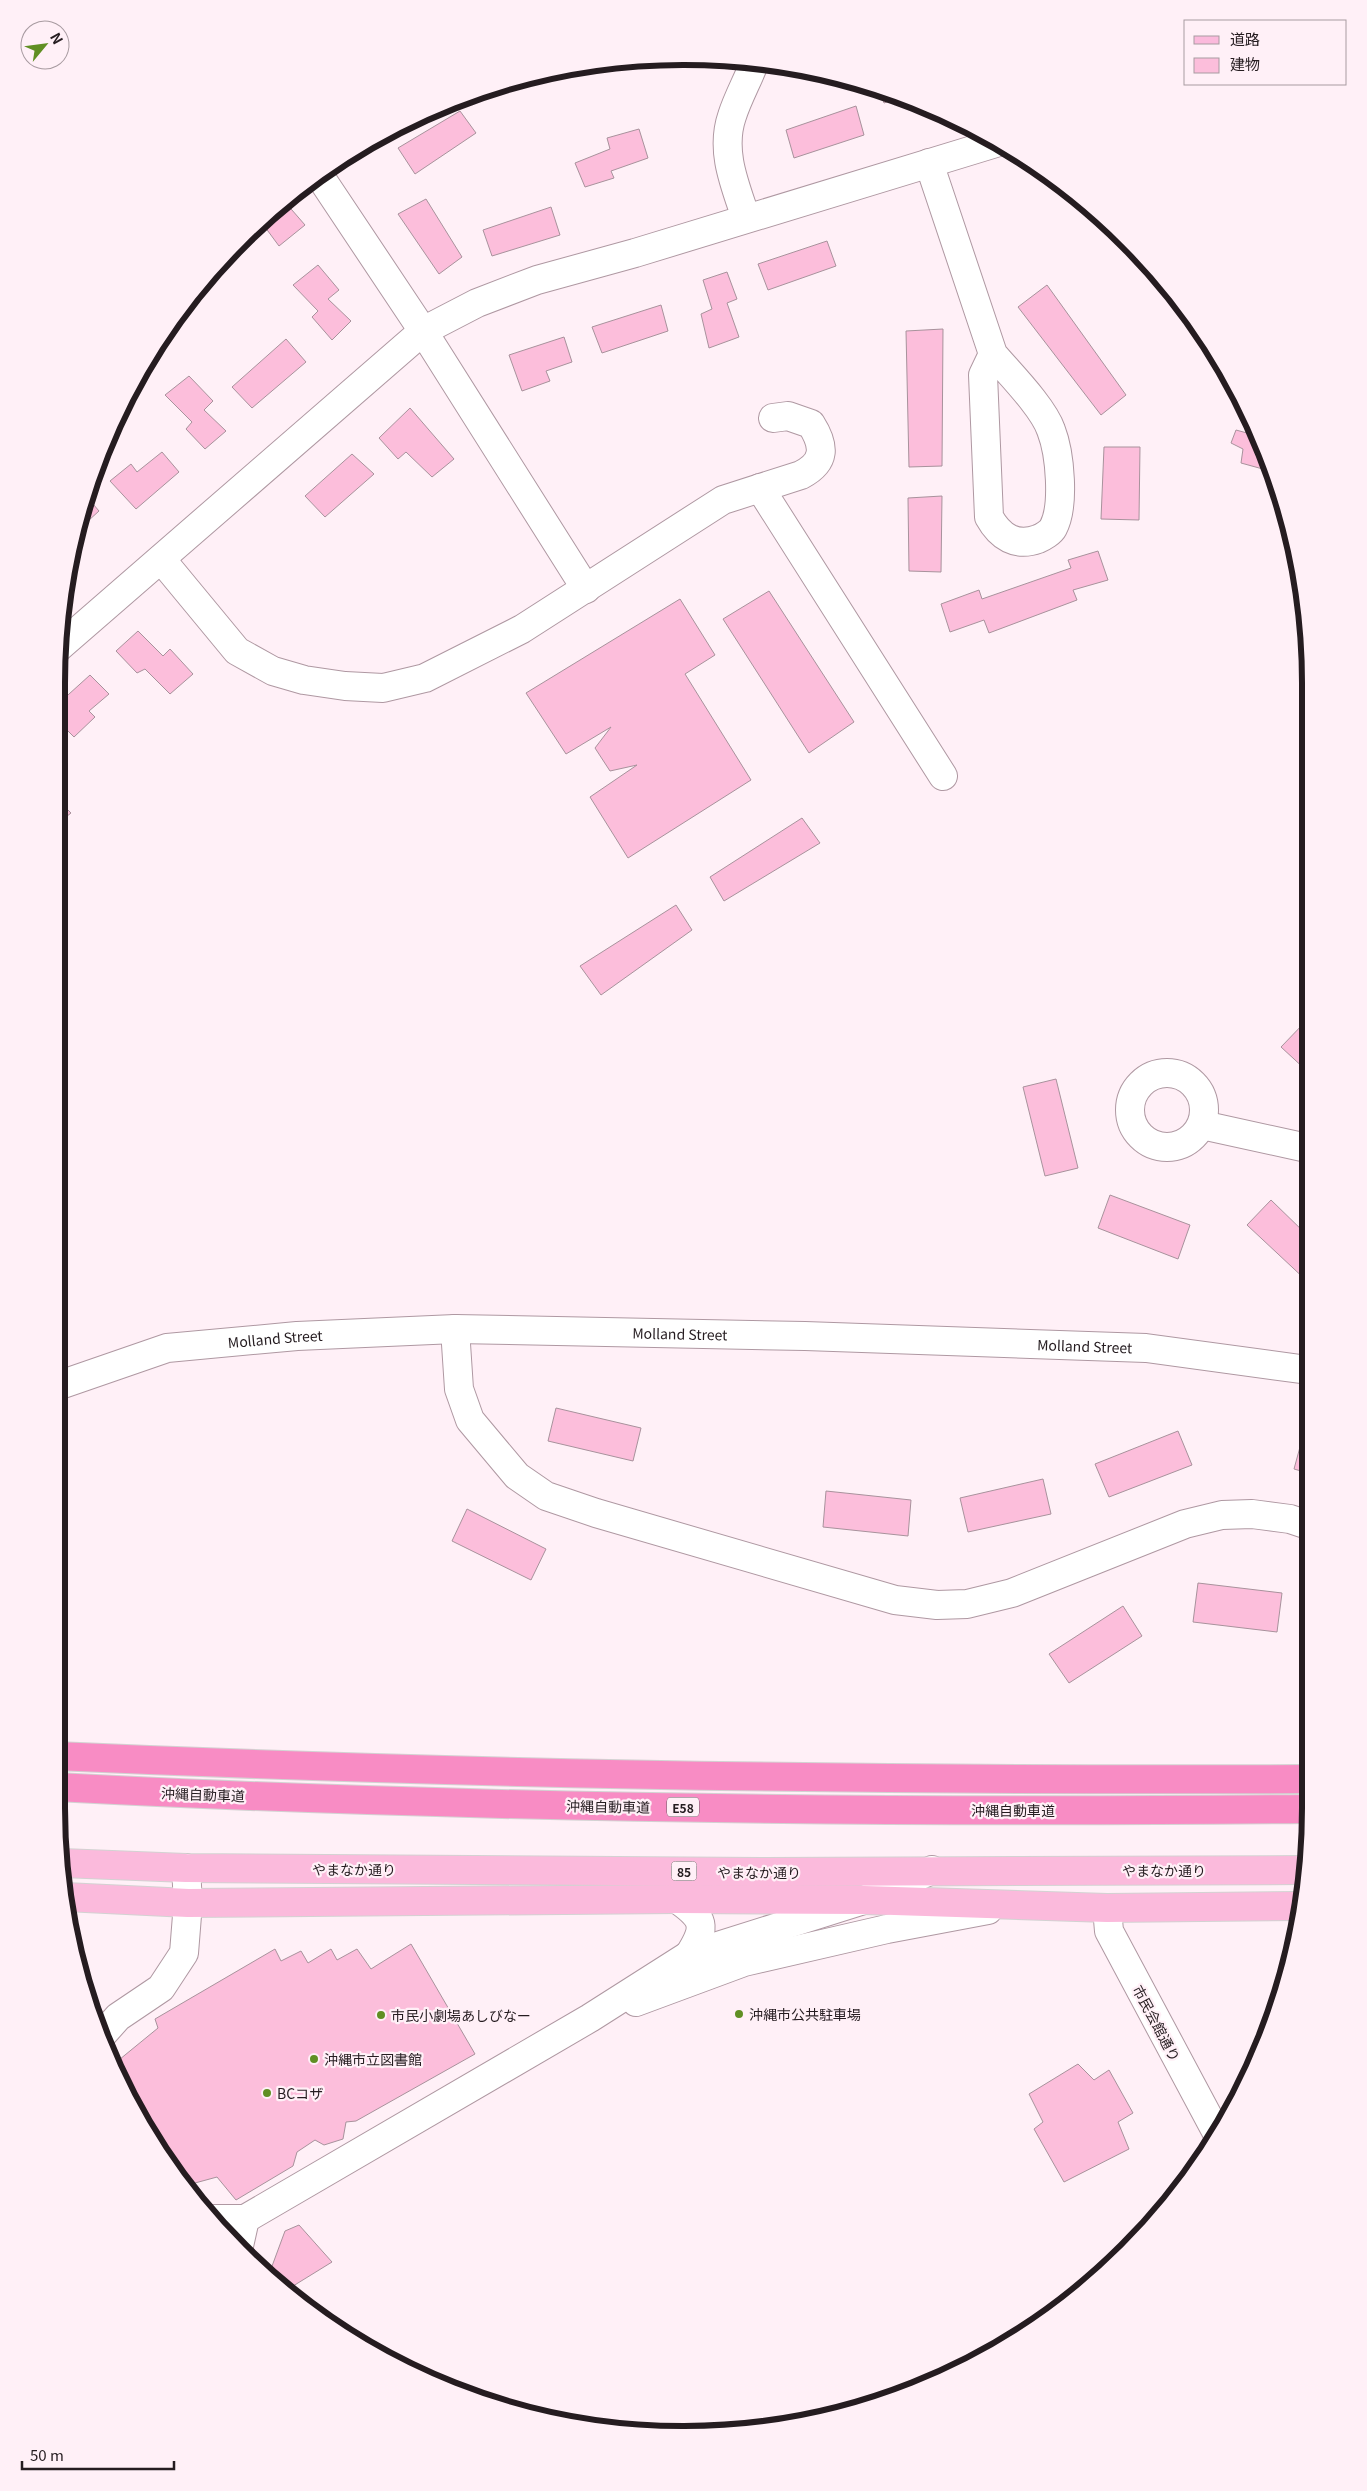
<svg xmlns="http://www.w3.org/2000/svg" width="1367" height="2491" font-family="Georgia,'Noto Sans JP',serif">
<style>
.building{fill:#fcbedb;stroke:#a8929c}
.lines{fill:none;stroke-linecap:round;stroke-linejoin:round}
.minor-casing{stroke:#af98a2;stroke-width:30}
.major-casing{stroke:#d3d2d2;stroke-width:30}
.highway-casing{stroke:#d3d2d2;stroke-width:30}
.minor{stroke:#fff;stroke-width:28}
.major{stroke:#fbbadc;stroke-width:28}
.highway{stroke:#f88cc4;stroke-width:28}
.poi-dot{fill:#608f23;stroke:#fff0f7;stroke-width:2}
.labels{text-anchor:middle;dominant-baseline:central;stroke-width:4.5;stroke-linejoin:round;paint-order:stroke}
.shield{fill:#fff0f7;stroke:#665c60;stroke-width:1}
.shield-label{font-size:12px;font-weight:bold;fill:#251c20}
.street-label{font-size:14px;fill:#251c20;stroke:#fff0f7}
.poi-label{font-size:14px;fill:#251c20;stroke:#fff0f7;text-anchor:start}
.rim{fill:none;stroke:#251c20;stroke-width:6}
</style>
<rect width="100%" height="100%" fill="#fff0f7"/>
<g class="building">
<path d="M 879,88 L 885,89 L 902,97 L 884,103 Z"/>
<path d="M 856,106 L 864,135 L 794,158 L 786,130 Z"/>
<path d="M 460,111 L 476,133 L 415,174 L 398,148 Z"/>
<path d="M 639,129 L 648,158 L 611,171 L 614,178 L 585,187 L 575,163 L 610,149 L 607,138 Z"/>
<path d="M 426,199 L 462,257 L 439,274 L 398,214 Z"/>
<path d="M 285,202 L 305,225 L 279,246 L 262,223 Z"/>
<path d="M 551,207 L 560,235 L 492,256 L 483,230 Z"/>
<path d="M 827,241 L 836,266 L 768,290 L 758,264 Z"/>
<path d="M 318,265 L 339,290 L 328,299 L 351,321 L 332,340 L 312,317 L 318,311 L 293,285 Z"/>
<path d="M 727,272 L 737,299 L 727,303 L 739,337 L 709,348 L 701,314 L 712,309 L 703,280 Z"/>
<path d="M 1047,285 L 1126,395 L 1101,415 L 1018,307 Z"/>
<path d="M 661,305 L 668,331 L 602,353 L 592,327 Z"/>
<path d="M 943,329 L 942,466 L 909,467 L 906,331 Z"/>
<path d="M 564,337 L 572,362 L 546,371 L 550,381 L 522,391 L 509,355 Z"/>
<path d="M 286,339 L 306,362 L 252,408 L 232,387 Z"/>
<path d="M 189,376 L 213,401 L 204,410 L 226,431 L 205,449 L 186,429 L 192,422 L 165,395 Z"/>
<path d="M 410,408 L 454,459 L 432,477 L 406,452 L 398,459 L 379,438 Z"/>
<path d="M 1250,419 L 1263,444 L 1270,471 L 1241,463 L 1243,449 L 1231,443 L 1236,430 L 1247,433 Z"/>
<path d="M 1104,447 L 1140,447 L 1139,520 L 1101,519 Z"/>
<path d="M 162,452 L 179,472 L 136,509 L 110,481 L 131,464 L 137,472 Z"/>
<path d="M 352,454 L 374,474 L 325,517 L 305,496 Z"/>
<path d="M 942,496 L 941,572 L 909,571 L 908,498 Z"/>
<path d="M 87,497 L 99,511 L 77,531 L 78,521 Z"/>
<path d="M 1098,551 L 1108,580 L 1073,590 L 1077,600 L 989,633 L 984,620 L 950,632 L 941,604 L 979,590 L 982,599 L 1071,568 L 1068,560 Z"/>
<path d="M 769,591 L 854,722 L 809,753 L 723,619 Z"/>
<path d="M 680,599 L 715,655 L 685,674 L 751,780 L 628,858 L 590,797 L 637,765 L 610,771 L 595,748 L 611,727 L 566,754 L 526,693 Z"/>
<path d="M 138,631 L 163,656 L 170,649 L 193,674 L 170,694 L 145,669 L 137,673 L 116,651 Z"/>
<path d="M 90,675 L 109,694 L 89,711 L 95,717 L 74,737 L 57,720 L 58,704 Z"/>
<path d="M 57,799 L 71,813 L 57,824 Z"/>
<path d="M 802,818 L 820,843 L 724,901 L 710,877 Z"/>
<path d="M 676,905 L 692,930 L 601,995 L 580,966 Z"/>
<path d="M 1306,1021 L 1307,1021 L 1307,1071 L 1281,1047 Z"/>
<path d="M 1056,1079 L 1078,1168 L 1045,1176 L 1023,1087 Z"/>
<path d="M 1110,1195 L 1190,1225 L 1178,1259 L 1098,1228 Z"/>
<path d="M 1271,1200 L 1307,1235 L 1308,1282 L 1247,1225 Z"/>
<path d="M 556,1408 L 641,1428 L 633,1461 L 548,1441 Z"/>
<path d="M 1178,1431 L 1192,1465 L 1109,1497 L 1095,1464 Z"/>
<path d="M 1303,1436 L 1308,1437 L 1308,1473 L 1294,1469 Z"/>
<path d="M 1043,1479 L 1051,1514 L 968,1532 L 960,1498 Z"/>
<path d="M 826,1491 L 911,1500 L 908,1536 L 823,1527 Z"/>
<path d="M 467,1509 L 546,1549 L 531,1580 L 452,1541 Z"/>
<path d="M 1198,1583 L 1282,1593 L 1277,1632 L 1193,1622 Z"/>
<path d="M 1123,1606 L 1142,1636 L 1069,1683 L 1049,1654 Z"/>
<path d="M 411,1944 L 475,2054 L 356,2121 L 346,2122 L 343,2139 L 324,2145 L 315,2140 L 297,2152 L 293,2166 L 236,2200 L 217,2177 L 184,2186 L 140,2121 L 114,2064 L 158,2028 L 155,2019 L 275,1949 L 281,1961 L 301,1951 L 308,1963 L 331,1949 L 337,1960 L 357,1949 L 371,1969 Z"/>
<path d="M 1078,2064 L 1094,2080 L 1109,2070 L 1133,2113 L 1118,2122 L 1129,2149 L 1064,2182 L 1034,2129 L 1043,2122 L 1029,2094 Z"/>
<path d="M 299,2225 L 332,2262 L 285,2291 L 268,2277 L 285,2231 Z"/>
</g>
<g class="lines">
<defs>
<g id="minor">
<path d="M 929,163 L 993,354 L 983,375 L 989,517 C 1000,537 1016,547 1038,539 C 1043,537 1051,532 1053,528 C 1065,506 1060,453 1051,430 C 1043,407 1010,374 993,354"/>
<path d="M 319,175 L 423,331 L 586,589"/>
<path d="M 746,218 C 735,185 720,151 732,116 C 738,97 748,80 755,61"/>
<path d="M 760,488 L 943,776"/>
<path d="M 161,559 L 237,651 L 273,671 L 304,680 L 345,686 L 383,688 L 425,678 L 522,629 L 723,500 L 801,475 C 826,462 825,446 811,424 L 788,416 L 773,418"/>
<path d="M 58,648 L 423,331 L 477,303 L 537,280 L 635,253 L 999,142"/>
<circle cx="1167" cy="1110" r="37"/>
<path d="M 1202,1125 L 1307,1148"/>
<path d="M 455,1329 L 459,1389 L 470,1420 L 517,1476 L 546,1496 L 596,1513 L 895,1600 L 937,1605 L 967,1604 L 1012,1593 L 1185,1524 L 1222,1515 L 1252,1514 L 1290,1519 L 1308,1525"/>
<path id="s1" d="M 57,1386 L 167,1348 L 297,1336 L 455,1329 L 805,1336 L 1146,1348 L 1308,1370"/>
<path d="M 677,1899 C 705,1919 707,1926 689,1955"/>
<path d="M 1107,1908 L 1109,1931 L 1218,2135"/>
<path d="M 636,2002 L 744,1962 L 887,1929 L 988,1910"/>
<path d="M 101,2036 L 118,2017 L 161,1988 L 184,1953 L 188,1903 L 186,1868"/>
<path d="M 214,2219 L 245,2219 L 590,2018 L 689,1955 L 864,1900 L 932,1870"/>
<path d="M 239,2246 L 245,2219"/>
</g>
<g id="major">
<path d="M 62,1863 L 186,1868 L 763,1872 L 1306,1870"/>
<path d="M 65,1897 L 188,1903 L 677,1899 L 864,1900 L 1107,1908 L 1300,1906"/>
</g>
<g id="highway">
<path d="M 56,1756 C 473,1775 892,1781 1309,1779"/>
<path d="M 56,1787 C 473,1809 892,1813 1309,1809"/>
</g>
</defs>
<use href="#minor" class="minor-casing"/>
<use href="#major" class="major-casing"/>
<use href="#highway" class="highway-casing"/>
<use href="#minor" class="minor"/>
<use href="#major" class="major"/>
<use href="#highway" class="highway"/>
</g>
<g class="poi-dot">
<circle cx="739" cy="2014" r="5"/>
<circle cx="381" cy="2015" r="5"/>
<circle cx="314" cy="2059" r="5"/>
<circle cx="267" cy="2093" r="5"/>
</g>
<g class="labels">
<g class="shield">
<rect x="667" y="1797.5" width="32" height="19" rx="4"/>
<rect x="671.5" y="1861.5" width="25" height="19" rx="4"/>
</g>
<g class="shield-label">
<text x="683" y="1807">E58</text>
<text x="684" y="1871">85</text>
</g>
<g class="street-label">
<text stroke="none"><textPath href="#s1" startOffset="630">Molland Street</textPath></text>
<text stroke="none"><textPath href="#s1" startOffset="225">Molland Street</textPath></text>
<text stroke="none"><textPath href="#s1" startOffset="1035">Molland Street</textPath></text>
<text transform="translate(203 1794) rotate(2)">沖縄自動車道</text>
<text transform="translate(608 1806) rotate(1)">沖縄自動車道</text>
<text x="1013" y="1810">沖縄自動車道</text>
<text x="354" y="1869">やまなか通り</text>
<text x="1164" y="1870">やまなか通り</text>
<text x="759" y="1872">やまなか通り</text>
<text transform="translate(1157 2023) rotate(62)">市民会館通り</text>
</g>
<g class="poi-label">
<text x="749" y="2014">沖縄市公共駐車場</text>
<text x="391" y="2015">市民小劇場あしびなー</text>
<text x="324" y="2059">沖縄市立図書館</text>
<text x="277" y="2093">BCコザ</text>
</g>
</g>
<path d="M0 0H1367V2491H0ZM683 65H684A618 618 0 0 1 1302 683V1808A618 618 0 0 1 684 2426H683A618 618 0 0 1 65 1808V683A618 618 0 0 1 683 65Z" fill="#fff0f7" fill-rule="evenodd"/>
<path class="rim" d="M683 65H684A618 618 0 0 1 1302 683V1808A618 618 0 0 1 684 2426H683A618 618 0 0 1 65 1808V683A618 618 0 0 1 683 65Z"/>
<rect x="1184" y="20" width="162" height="65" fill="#fff0f7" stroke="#a89ba1"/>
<rect x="1194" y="36" width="25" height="8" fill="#fbbadc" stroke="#a89ba1"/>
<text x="1230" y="45" font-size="15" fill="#251c20">道路</text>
<rect x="1194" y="58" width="25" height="15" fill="#fcbedb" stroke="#a89ba1"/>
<text x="1230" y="70" font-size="15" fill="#251c20">建物</text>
<g transform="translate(45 45) rotate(61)"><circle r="24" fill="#fff0f7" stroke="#a89ba1"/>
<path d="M0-4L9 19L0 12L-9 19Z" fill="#608f23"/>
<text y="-8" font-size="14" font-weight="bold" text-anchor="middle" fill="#251c20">N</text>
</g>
<path d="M22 2461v8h152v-8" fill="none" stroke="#251c20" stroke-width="2.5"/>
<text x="30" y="2461" font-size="15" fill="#251c20" stroke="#fff0f7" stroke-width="4" paint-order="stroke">50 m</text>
</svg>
